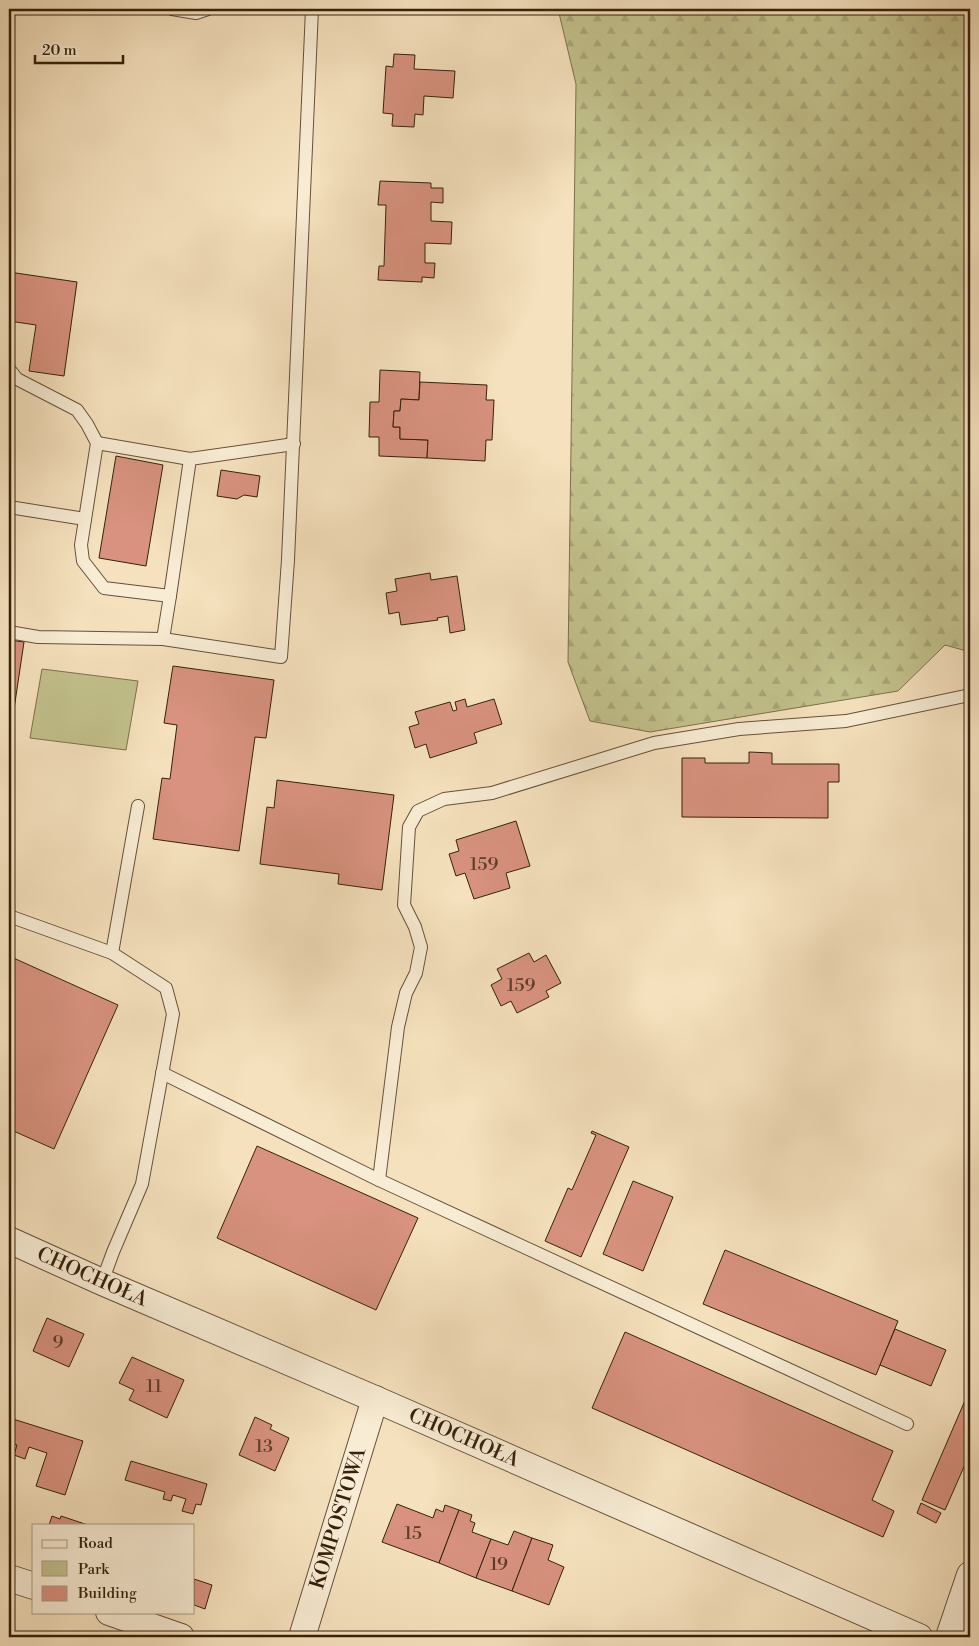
<svg xmlns="http://www.w3.org/2000/svg" width="979" height="1646" font-family="'Libre Bodoni',serif">
<style>
.forest{fill:url(#forest-firs);stroke:#7c714c}
.green{fill:#c2c18c;stroke:#7c714c}
.building{fill:#d8927f;stroke:#35210c}
.lines{fill:none;stroke-linecap:round;stroke-linejoin:round}
.lane-casing{stroke:#655138;stroke-width:14}
.street-casing{stroke:#655138;stroke-width:28}
.lane{stroke:#f8ecd4;stroke-width:12}
.street{stroke:#f8ecd4;stroke-width:26}
.labels{text-anchor:middle;dominant-baseline:central;stroke-width:4;stroke-linejoin:round;paint-order:stroke}
.number-label{font-size:18px;fill:#5e3d29}
.street-label{font-size:20px;fill:#35210c;stroke:#f8ecd4}
</style>
<defs>
<pattern id="forest-firs" width="22" height="20" patternUnits="userSpaceOnUse" patternTransform="scale(1.25)"><rect width="22" height="20" fill="#c2c18c"/><path d="M5 1l3.5 6h-7zM16 11l3.5 6h-7z" fill="#a7a678"/></pattern>
</defs>
<rect width="100%" height="100%" fill="#f5e1bd"/>
<filter id="stains"><feTurbulence type="fractalNoise" baseFrequency=".004" numOctaves="4"/><feColorMatrix values="0 0 0 0 .2 0 0 0 0 .09 0 0 0 0 .02 0 0 0 .5 -.17"/></filter>
<radialGradient id="worn" r=".72"><stop offset=".6" stop-color="#630" stop-opacity="0"/><stop offset="1" stop-color="#630" stop-opacity=".3"/></radialGradient>
<path class="forest" d="M 558,9 L 970,9 L 970,652 L 945,645 L 898,691 L 650,732 L 590,721 L 568,662 L 576,84 Z"/>
<path class="green" d="M 42,669 L 138,681 L 126,750 L 30,738 Z"/>
<g class="building">
<path d="M 394,54 L 415,55 L 414,69 L 455,71 L 453,98 L 424,96 L 423,115 L 415,114 L 414,127 L 392,126 L 393,114 L 383,113 L 386,66 L 393,67 Z"/>
<path d="M 380,181 L 431,183 L 431,188 L 443,188 L 443,203 L 431,202 L 431,221 L 452,222 L 451,244 L 425,243 L 425,263 L 435,263 L 434,278 L 422,277 L 422,282 L 378,280 L 379,266 L 384,266 L 386,205 L 378,205 Z"/>
<path d="M 9,272 L 77,282 L 64,376 L 29,371 L 36,325 L 9,321 Z"/>
<path d="M 380,370 L 420,372 L 419,400 L 401,399 L 400,411 L 394,411 L 393,427 L 400,427 L 400,439 L 428,440 L 427,458 L 379,456 L 379,437 L 369,437 L 370,402 L 379,402 Z"/>
<path d="M 420,382 L 487,385 L 486,400 L 494,400 L 492,440 L 486,440 L 485,461 L 427,458 L 428,440 L 400,439 L 400,427 L 393,427 L 394,411 L 400,411 L 401,399 L 419,400 Z"/>
<path d="M 116,456 L 163,465 L 146,566 L 99,558 Z"/>
<path d="M 221,470 L 260,476 L 257,497 L 244,495 L 237,499 L 217,496 Z"/>
<path d="M 430,573 L 431,580 L 457,576 L 465,630 L 450,633 L 448,616 L 437,618 L 438,620 L 401,625 L 399,612 L 389,614 L 386,593 L 397,591 L 395,579 Z"/>
<path d="M 9,640 L 24,642 L 10,736 L 9,736 Z"/>
<path d="M 173,666 L 274,680 L 266,738 L 255,737 L 239,851 L 153,839 L 161,785 L 162,778 L 170,779 L 177,725 L 164,723 Z"/>
<path d="M 465,699 L 467,707 L 494,699 L 502,724 L 474,733 L 477,743 L 430,758 L 426,744 L 415,748 L 409,727 L 419,724 L 415,712 L 450,702 L 453,711 L 457,710 L 455,702 Z"/>
<path d="M 749,752 L 772,753 L 772,764 L 839,764 L 839,782 L 828,782 L 828,818 L 682,817 L 682,758 L 705,758 L 705,763 L 749,763 Z"/>
<path d="M 277,780 L 394,795 L 382,890 L 338,884 L 339,874 L 260,864 L 267,807 L 274,808 Z"/>
<path d="M 516,821 L 530,866 L 506,873 L 510,888 L 474,899 L 465,873 L 456,876 L 449,854 L 459,851 L 456,840 Z"/>
<path d="M 529,953 L 534,962 L 546,955 L 561,983 L 546,991 L 549,997 L 517,1013 L 511,1001 L 501,1006 L 491,985 L 502,979 L 497,969 Z"/>
<path d="M 9,956 L 118,1005 L 54,1149 L 9,1129 Z"/>
<path d="M 592,1131 L 629,1147 L 581,1257 L 545,1241 L 568,1188 L 572,1190 L 596,1135 L 591,1133 Z"/>
<path d="M 257,1146 L 418,1218 L 376,1310 L 217,1238 Z"/>
<path d="M 633,1181 L 673,1197 L 643,1271 L 603,1254 Z"/>
<path d="M 725,1250 L 898,1321 L 876,1375 L 703,1304 Z"/>
<path d="M 47,1318 L 84,1334 L 69,1367 L 33,1351 Z"/>
<path d="M 895,1329 L 946,1350 L 931,1386 L 880,1365 Z"/>
<path d="M 625,1332 L 893,1451 L 872,1500 L 894,1511 L 883,1537 L 592,1408 Z"/>
<path d="M 132,1357 L 184,1380 L 167,1418 L 129,1400 L 134,1390 L 119,1383 Z"/>
<path d="M 970,1389 L 970,1453 L 945,1510 L 922,1500 Z"/>
<path d="M 255,1417 L 272,1425 L 270,1429 L 289,1438 L 275,1471 L 239,1455 Z"/>
<path d="M 13,1419 L 83,1441 L 65,1495 L 36,1486 L 47,1453 L 29,1447 L 25,1459 L 14,1455 L 17,1445 L 9,1442 L 9,1434 Z"/>
<path d="M 131,1461 L 207,1484 L 201,1505 L 196,1504 L 193,1514 L 182,1511 L 186,1499 L 173,1495 L 171,1501 L 163,1499 L 165,1492 L 125,1480 Z"/>
<path d="M 921,1503 L 941,1513 L 936,1523 L 917,1513 Z"/>
<path d="M 397,1504 L 433,1518 L 436,1509 L 443,1512 L 445,1505 L 459,1510 L 439,1563 L 382,1542 Z"/>
<path d="M 459,1510 L 472,1515 L 470,1521 L 475,1523 L 472,1532 L 491,1539 L 476,1578 L 439,1563 Z"/>
<path d="M 52,1516 L 60,1519 L 61,1516 L 88,1525 L 49,1525 Z"/>
<path d="M 514,1531 L 532,1538 L 512,1591 L 476,1578 L 491,1539 L 508,1545 Z"/>
<path d="M 532,1538 L 553,1545 L 548,1560 L 564,1567 L 549,1605 L 512,1591 Z"/>
<path d="M 194,1579 L 212,1585 L 205,1609 L 194,1605 Z"/>
</g>
<g class="lines">
<defs>
<g id="lane">
<path d="M 172,9 L 196,13 L 208,9"/>
<path d="M 9,369 L 17,379 L 77,410 L 87,424 L 97,443 L 81,545 L 83,561 L 104,588 L 170,596 L 163,639"/>
<path d="M 97,443 L 190,459"/>
<path d="M 9,507 L 85,519"/>
<path d="M 170,596 L 190,459 L 294,444"/>
<path d="M 9,632 L 38,637 L 163,639 L 281,657 L 288,560 L 312,9"/>
<path d="M 9,916 L 112,953"/>
<path d="M 162,1073 L 379,1180 L 907,1424"/>
<path d="M 379,1180 L 398,1027 L 406,993 L 416,973 L 421,947 L 415,927 L 404,905 L 409,827 L 418,811 L 444,799 L 492,793 L 654,743 L 739,729 L 846,721 L 970,695"/>
<path d="M 102,1282 L 113,1252 L 142,1184 L 173,1014 L 166,988 L 112,953 L 138,806"/>
</g>
<g id="street">
<path id="s1" d="M 9,1240 L 102,1282 L 375,1399 L 919,1637"/>
<path d="M 9,1578 L 34,1586"/>
<path d="M 109,1612 L 181,1637"/>
<path id="s2" d="M 302,1637 L 375,1399"/>
<path d="M 949,1637 L 970,1575"/>
</g>
</defs>
<use href="#lane" class="lane-casing"/>
<use href="#street" class="street-casing"/>
<use href="#lane" class="lane"/>
<use href="#street" class="street"/>
</g>
<g class="labels">
<g class="number-label">
<text x="484" y="864">159</text>
<text x="521" y="985">159</text>
<text x="58" y="1342">9</text>
<text x="154" y="1386">11</text>
<text x="264" y="1446">13</text>
<text x="413" y="1533">15</text>
<text x="499" y="1564">19</text>
</g>
<g class="street-label">
<text stroke="none"><textPath href="#s1" startOffset="91">CHOCHOŁA</textPath></text>
<text stroke="none"><textPath href="#s1" startOffset="496">CHOCHOŁA</textPath></text>
<text stroke="none"><textPath href="#s2" startOffset="124">KOMPOSTOWA</textPath></text>
</g>
</g>
<rect width="979" height="1646" fill="none" stroke="#f5e1bd" stroke-width="30"/>
<rect x="10" y="10" width="959" height="1626" fill="none" stroke="#35210c" stroke-width="2.5"/>
<rect x="15" y="15" width="949" height="1616" fill="none" stroke="#35210c"/>
<rect x="32" y="1524" width="162" height="90" fill="#f8ecd4" stroke="#aa9b84"/>
<rect x="42" y="1540" width="25" height="8" fill="#f8ecd4" stroke="#aa9b84"/>
<text x="78" y="1548" font-size="15" fill="#35210c">Road</text>
<rect x="42" y="1561" width="25" height="15" fill="#c2c18c" stroke="#aa9b84"/>
<text x="78" y="1574" font-size="15" fill="#35210c">Park</text>
<rect x="42" y="1586" width="25" height="15" fill="#d8927f" stroke="#aa9b84"/>
<text x="78" y="1598" font-size="15" fill="#35210c">Building</text>
<path d="M35 55v8h88v-8" fill="none" stroke="#35210c" stroke-width="2.5"/>
<text x="42" y="55" font-size="15" fill="#35210c" stroke="#f8ecd4" stroke-width="4" paint-order="stroke">20 m</text>
<rect width="100%" height="100%" filter="url(#stains)"/>
<rect width="100%" height="100%" fill="url(#worn)"/>
</svg>
